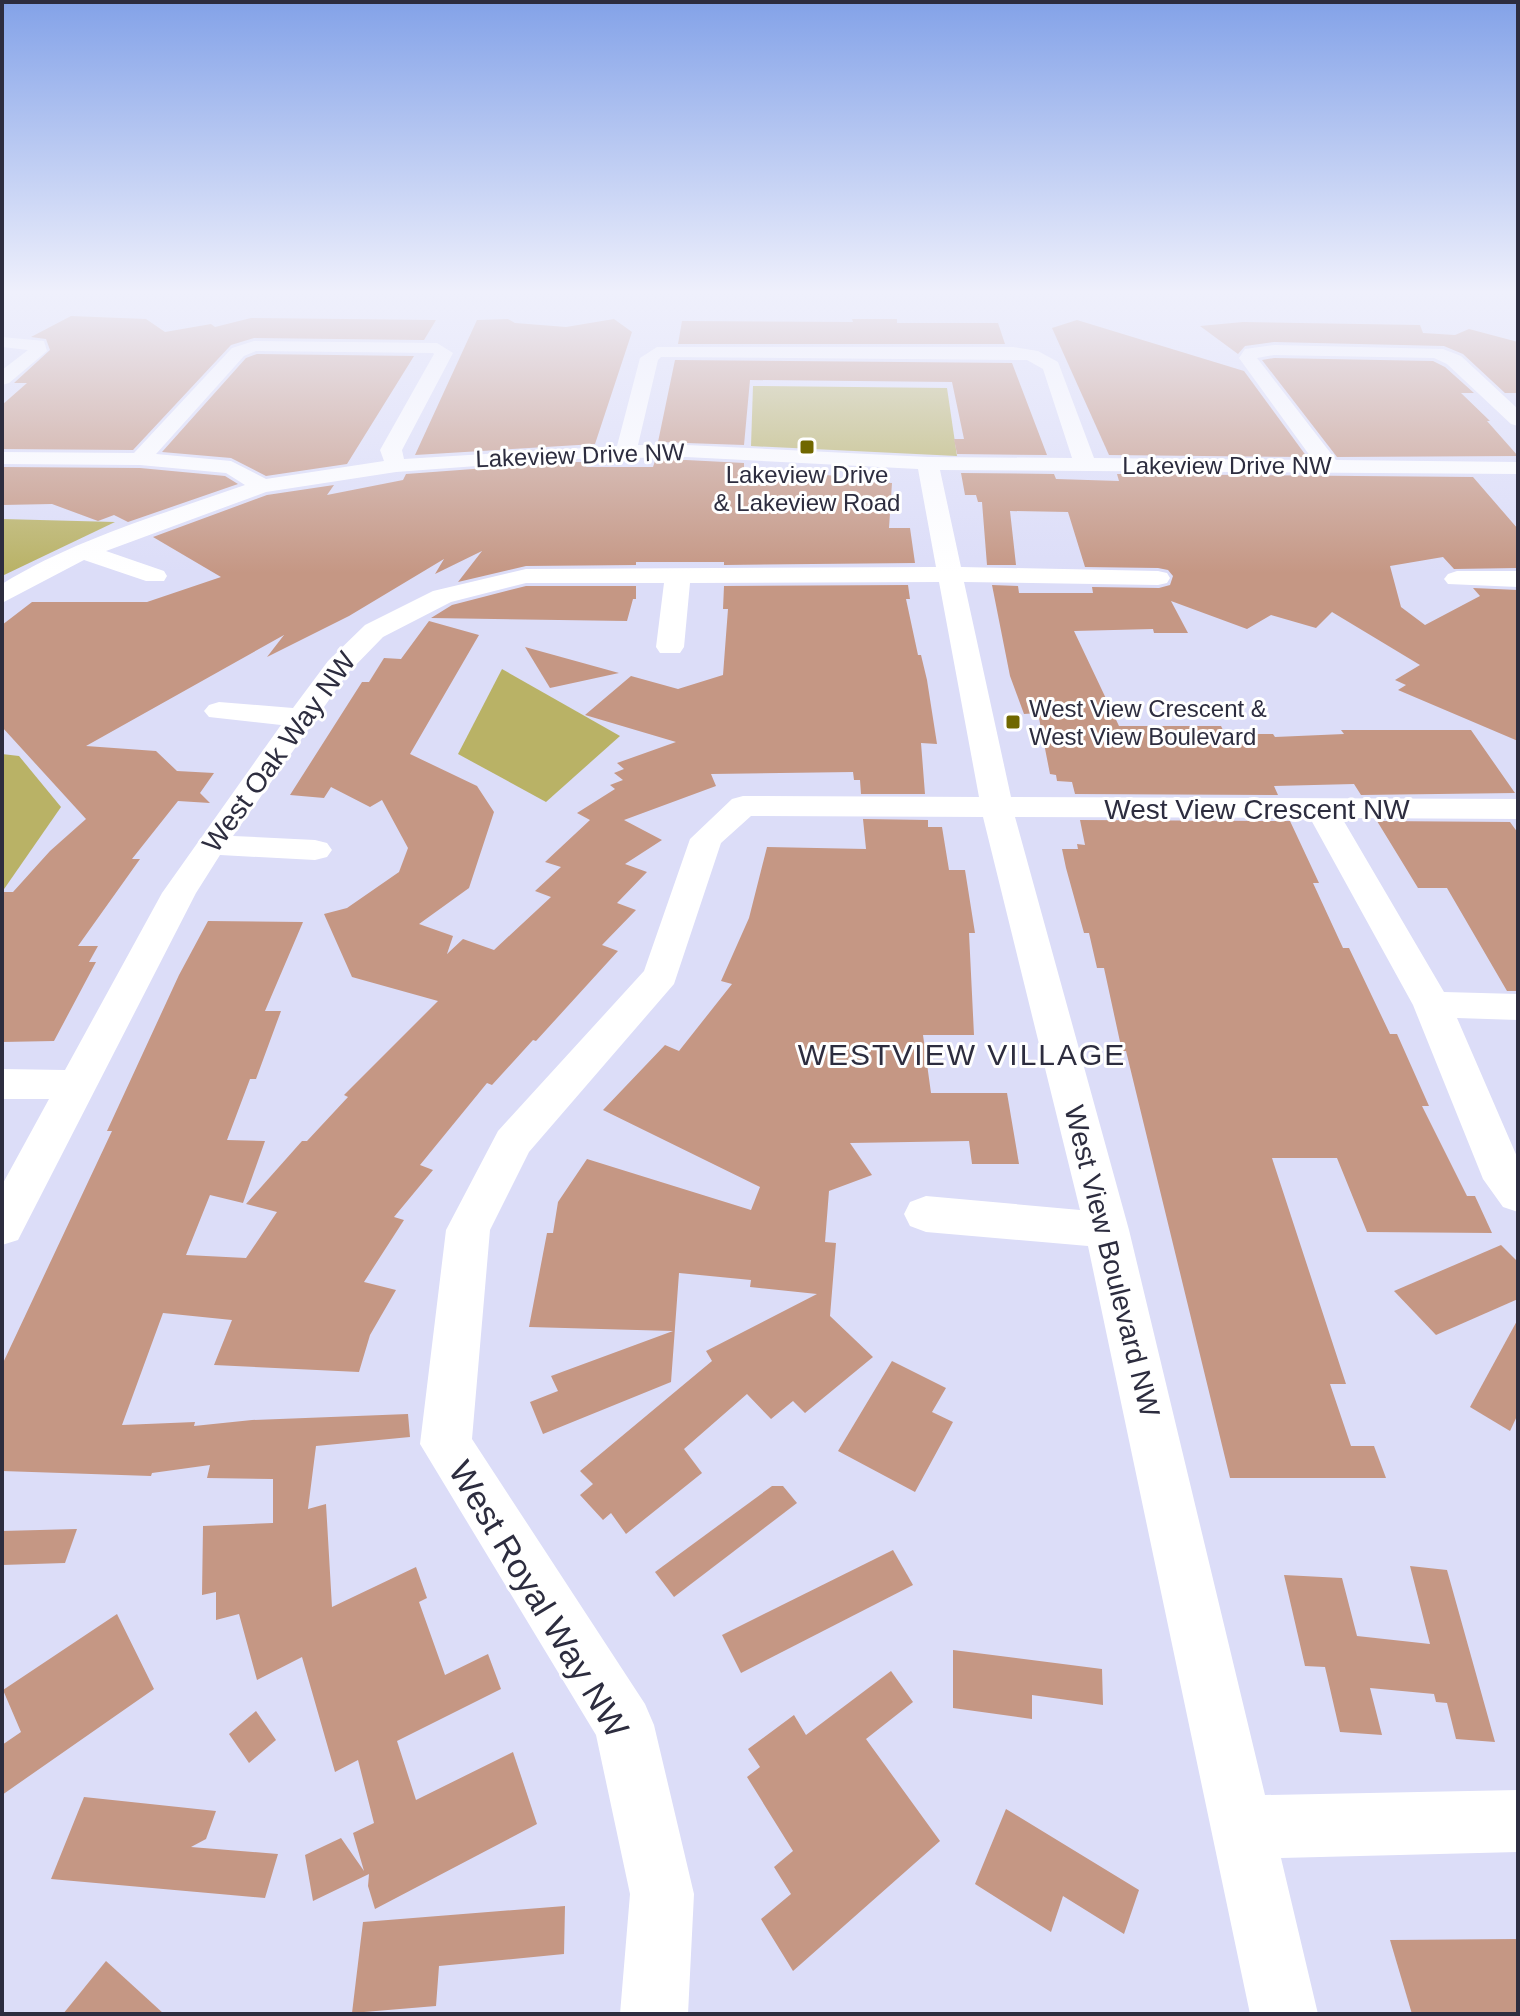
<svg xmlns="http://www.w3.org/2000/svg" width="1520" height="2016" font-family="Arial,sans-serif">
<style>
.green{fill:#b9b266}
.building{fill:#c59784}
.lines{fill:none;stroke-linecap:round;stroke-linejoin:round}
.minor{fill:#fff;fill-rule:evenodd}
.poi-dot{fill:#706700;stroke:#fff;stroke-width:3}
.labels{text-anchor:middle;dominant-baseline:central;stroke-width:6;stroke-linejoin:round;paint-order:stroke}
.far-street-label{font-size:24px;fill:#2d2d3f;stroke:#fff}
.far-poi-label{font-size:24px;fill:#2d2d3f;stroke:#fff}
.street-label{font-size:28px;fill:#2d2d3f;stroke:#fff}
.neighbourhood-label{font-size:30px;letter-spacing:2px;fill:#2d2d3f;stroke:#fff}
.near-street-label{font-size:34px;fill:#2d2d3f;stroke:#fff}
</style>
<rect width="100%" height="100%" fill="#dcddf8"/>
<g class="green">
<path d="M 753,386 L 947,388 L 957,456 L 751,446 Z"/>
<path d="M 2,519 L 115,522 L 2,576 Z"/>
<path d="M 502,669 L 620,736 L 546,802 L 458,754 Z"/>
<path d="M 2,754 L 19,756 L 61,807 L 2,892 Z"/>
</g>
<g class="building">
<path d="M 71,316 L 146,319 L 165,332 L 211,324 L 215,327 L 251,318 L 436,320 L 424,340 L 254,338 L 231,345 L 133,450 L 2,449 L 2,405 L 27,383 L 14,383 L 50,350 L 46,339 L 31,337 Z"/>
<path d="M 508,319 L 515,323 L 566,327 L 614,319 L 632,332 L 595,444 L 415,455 L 477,320 Z"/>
<path d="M 852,319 L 897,319 L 897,323 L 998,323 L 1005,344 L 678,344 L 682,321 L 853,322 Z"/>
<path d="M 1077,320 L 1244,371 L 1307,457 L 1109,455 L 1052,328 Z"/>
<path d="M 1243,322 L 1420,325 L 1423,333 L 1455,335 L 1469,329 L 1518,342 L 1518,393 L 1505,393 L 1463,354 L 1444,346 L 1274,342 L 1245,346 L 1238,354 L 1200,326 Z"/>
<path d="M 257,354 L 414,356 L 347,464 L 266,476 L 231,458 L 162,452 L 246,358 Z"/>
<path d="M 1274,358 L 1433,361 L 1445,367 L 1474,393 L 1461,393 L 1490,421 L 1487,421 L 1518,456 L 1337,457 L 1262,360 Z"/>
<path d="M 675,360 L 1012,363 L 1047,455 L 957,454 L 954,439 L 964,439 L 952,382 L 750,380 L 744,445 L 658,442 Z"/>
<path d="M 686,460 L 744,463 L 744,471 L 789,471 L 836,476 L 835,481 L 892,483 L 889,528 L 910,528 L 915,563 L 724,565 L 724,562 L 636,562 L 636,565 L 526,566 L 458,582 L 482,551 L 435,574 L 444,559 L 349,616 L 267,657 L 284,635 L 86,746 L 156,751 L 177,771 L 214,773 L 200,793 L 210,803 L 178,801 L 132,859 L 140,859 L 78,946 L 98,946 L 89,962 L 96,962 L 54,1041 L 2,1042 L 2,892 L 13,892 L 50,851 L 86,819 L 2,727 L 2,625 L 32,602 L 147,602 L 221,577 L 153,537 L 267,495 L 334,485 L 327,495 L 403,480 L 406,474 L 568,462 L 588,462 L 586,467 L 653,467 L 655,461 Z"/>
<path d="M 2,467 L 140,468 L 225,476 L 238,484 L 128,522 L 114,515 L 98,521 L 52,504 L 2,505 Z"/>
<path d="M 961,473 L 1054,474 L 1056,479 L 1119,481 L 1117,474 L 1473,477 L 1518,529 L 1518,568 L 1454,569 L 1443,557 L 1390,566 L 1401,607 L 1425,625 L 1480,596 L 1473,588 L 1518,590 L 1518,741 L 1398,690 L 1406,685 L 1395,680 L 1420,665 L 1332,612 L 1316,628 L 1271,615 L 1247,629 L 1171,601 L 1188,633 L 1154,633 L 1153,629 L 1074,631 L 1119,726 L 1221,726 L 1225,734 L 1273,734 L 1275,737 L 1344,734 L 1341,730 L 1471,730 L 1515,793 L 1361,795 L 1354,784 L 1274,786 L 1278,795 L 1075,794 L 1072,782 L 1057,781 L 1056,775 L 1050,774 L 1038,713 L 1024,714 L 1010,676 L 992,585 L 1018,586 L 1019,593 L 1093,593 L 1092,587 L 1159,588 L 1170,585 L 1173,576 L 1168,570 L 1158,568 L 1085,567 L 1068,512 L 1010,511 L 1016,565 L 987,565 L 982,502 L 978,502 L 976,495 L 965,495 Z"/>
<path d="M 908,585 L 910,599 L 906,599 L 918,655 L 921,655 L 927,680 L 937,744 L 921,743 L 925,794 L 861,794 L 860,780 L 854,780 L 853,772 L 711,774 L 716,786 L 624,820 L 662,840 L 625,864 L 647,872 L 617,903 L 636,910 L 602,945 L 618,951 L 536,1041 L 533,1040 L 492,1085 L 487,1083 L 420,1165 L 433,1170 L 394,1217 L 404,1220 L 364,1282 L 396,1290 L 370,1335 L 359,1372 L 214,1365 L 232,1320 L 163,1313 L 122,1425 L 195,1422 L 194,1426 L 252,1420 L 408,1414 L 410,1437 L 316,1446 L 308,1509 L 326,1504 L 332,1607 L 416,1567 L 427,1598 L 419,1602 L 445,1675 L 488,1654 L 501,1689 L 397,1741 L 416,1800 L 513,1752 L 537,1824 L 375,1909 L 368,1886 L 369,1874 L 313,1901 L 305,1855 L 341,1838 L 364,1871 L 353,1833 L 374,1823 L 358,1760 L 335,1772 L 302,1657 L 257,1680 L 239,1614 L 216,1620 L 216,1592 L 202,1595 L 203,1526 L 273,1523 L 273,1479 L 207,1478 L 210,1465 L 152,1473 L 151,1476 L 2,1471 L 2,1365 L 112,1131 L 107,1131 L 179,975 L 208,921 L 303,922 L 265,1011 L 281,1011 L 256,1079 L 250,1079 L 227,1140 L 265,1141 L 243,1203 L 210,1195 L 186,1255 L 246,1258 L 277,1212 L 246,1204 L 302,1141 L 307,1141 L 348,1097 L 344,1095 L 438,1001 L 352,977 L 324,914 L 347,908 L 399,872 L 408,848 L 382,800 L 370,807 L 331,787 L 324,798 L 290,795 L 362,682 L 369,682 L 384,658 L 401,659 L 429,621 L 479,635 L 410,754 L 477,786 L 494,812 L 469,888 L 419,924 L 453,936 L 447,954 L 463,939 L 494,950 L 551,897 L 535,891 L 561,867 L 545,862 L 590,820 L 577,813 L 615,789 L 610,785 L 623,780 L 614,773 L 624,769 L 617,763 L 676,742 L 585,715 L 631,676 L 678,689 L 723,675 L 728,609 L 723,609 L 724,586 Z"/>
<path d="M 526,586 L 636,586 L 636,599 L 633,599 L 627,621 L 431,618 L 452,605 Z"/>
<path d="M 525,647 L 619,673 L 550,688 Z"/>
<path d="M 863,819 L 928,820 L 928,827 L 942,827 L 949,870 L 965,870 L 975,933 L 969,933 L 974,1035 L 923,1035 L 931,1093 L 1007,1093 L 1019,1164 L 972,1164 L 969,1141 L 850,1143 L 872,1175 L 829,1191 L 825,1242 L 836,1243 L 830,1316 L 873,1357 L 805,1413 L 793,1401 L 771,1419 L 747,1394 L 684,1449 L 702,1473 L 626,1534 L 611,1513 L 603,1520 L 580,1495 L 593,1484 L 580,1471 L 712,1361 L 706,1351 L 817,1294 L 750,1287 L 751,1280 L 679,1273 L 671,1382 L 543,1434 L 530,1402 L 558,1391 L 551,1376 L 673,1331 L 529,1327 L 547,1233 L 553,1233 L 558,1202 L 587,1159 L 751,1210 L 760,1187 L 603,1110 L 665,1045 L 679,1051 L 732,984 L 721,981 L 749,918 L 767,847 L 866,849 Z"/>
<path d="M 1080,820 L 1290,821 L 1319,883 L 1313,883 L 1343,948 L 1349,948 L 1390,1034 L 1397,1034 L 1429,1106 L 1422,1106 L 1467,1196 L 1475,1196 L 1492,1233 L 1367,1232 L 1337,1158 L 1272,1158 L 1346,1384 L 1330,1384 L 1351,1446 L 1374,1446 L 1386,1478 L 1230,1478 L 1126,1051 L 1122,1051 L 1104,968 L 1097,968 L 1089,933 L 1084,933 L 1066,868 L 1062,849 L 1078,849 L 1077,844 L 1085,845 Z"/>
<path d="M 1377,821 L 1510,822 L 1518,833 L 1518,991 L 1507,991 L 1447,888 L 1418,888 Z"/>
<path d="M 1501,1245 L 1518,1262 L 1518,1299 L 1436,1335 L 1394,1291 Z"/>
<path d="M 1518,1319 L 1518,1414 L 1510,1431 L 1470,1407 Z"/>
<path d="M 892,1361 L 946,1388 L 932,1412 L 953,1422 L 915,1492 L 838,1451 Z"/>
<path d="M 772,1486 L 783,1486 L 797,1503 L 674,1597 L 655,1572 Z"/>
<path d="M 77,1529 L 65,1563 L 2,1565 L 2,1531 Z"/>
<path d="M 893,1550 L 913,1585 L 741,1673 L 722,1635 Z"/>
<path d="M 1410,1566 L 1447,1570 L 1495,1742 L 1456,1739 L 1447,1703 L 1436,1702 L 1434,1694 L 1370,1688 L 1382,1735 L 1340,1732 L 1325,1667 L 1305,1666 L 1284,1575 L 1342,1578 L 1357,1636 L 1430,1644 Z"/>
<path d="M 117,1614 L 154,1689 L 2,1795 L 2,1745 L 21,1732 L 3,1690 Z"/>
<path d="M 953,1650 L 1102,1669 L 1103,1705 L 1032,1695 L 1032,1719 L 953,1708 Z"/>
<path d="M 891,1671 L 913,1702 L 866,1739 L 940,1841 L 793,1971 L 761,1919 L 791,1894 L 774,1867 L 793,1851 L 747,1777 L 760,1767 L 748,1749 L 794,1715 L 806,1735 Z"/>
<path d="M 256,1711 L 276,1740 L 249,1763 L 229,1734 Z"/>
<path d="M 84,1797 L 216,1811 L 206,1839 L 191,1847 L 278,1854 L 265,1898 L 51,1879 Z"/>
<path d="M 1006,1809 L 1139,1890 L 1124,1934 L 1063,1896 L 1051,1932 L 975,1884 Z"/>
<path d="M 565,1906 L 564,1954 L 439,1966 L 436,2006 L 352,2013 L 363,1922 Z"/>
<path d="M 1518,1939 L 1518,2014 L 1412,2014 L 1390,1940 Z"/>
<path d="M 106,1961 L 164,2014 L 63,2014 Z"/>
</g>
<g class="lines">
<g class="minor">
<path d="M 2,337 L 44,341 L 47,351 L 9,383 L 2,385 L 2,370 L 28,350 L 2,347 Z"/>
<path d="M 254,341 L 437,343 L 453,353 L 402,450 L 404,459 L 617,446 L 640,358 L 657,347 L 1013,347 L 1038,351 L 1058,362 L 1094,458 L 1313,460 L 1239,358 L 1245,349 L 1274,345 L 1443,349 L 1461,356 L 1518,409 L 1518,426 L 1511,424 L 1447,364 L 1434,358 L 1274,355 L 1257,358 L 1336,460 L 1518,462 L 1518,474 L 940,470 L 961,567 L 1158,571 L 1167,573 L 1170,578 L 1167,583 L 1158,585 L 964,582 L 1011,797 L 1518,799 L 1518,819 L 1342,818 L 1444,992 L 1518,994 L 1518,1020 L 1457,1018 L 1518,1159 L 1518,1212 L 1503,1207 L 1483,1179 L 1413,1005 L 1310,818 L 1015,817 L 1129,1230 L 1265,1795 L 1518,1790 L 1518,1852 L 1281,1858 L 1318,2014 L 1250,2014 L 1088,1246 L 926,1232 L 910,1226 L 904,1214 L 910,1202 L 926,1196 L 1080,1210 L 983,817 L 751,816 L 721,843 L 674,984 L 529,1152 L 490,1230 L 472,1439 L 645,1704 L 654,1725 L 694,1894 L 688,2014 L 620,2014 L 630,1894 L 596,1735 L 420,1444 L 446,1230 L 498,1131 L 644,971 L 690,839 L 732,799 L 743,796 L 979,797 L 939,582 L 690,583 L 684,647 L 680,653 L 660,653 L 656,647 L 664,583 L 526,583 L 451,602 L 383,637 L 348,673 L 233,836 L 315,840 L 327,843 L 332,850 L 327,857 L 315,860 L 220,855 L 196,893 L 18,1240 L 2,1245 L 2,1185 L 49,1099 L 2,1099 L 2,1069 L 65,1070 L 162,893 L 281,725 L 209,717 L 204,711 L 209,705 L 219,702 L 293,708 L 328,661 L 365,625 L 433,591 L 526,569 L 936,567 L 918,469 L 686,457 L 568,459 L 396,472 L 266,492 L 106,551 L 164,571 L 167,576 L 164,581 L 146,581 L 84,560 L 2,603 L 2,584 C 77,538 163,514 245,485 L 226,473 L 140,465 L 2,464 L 2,452 L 134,453 L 232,348 ZM 256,351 L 433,353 L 434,354 L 380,450 L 384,461 L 266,479 L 231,461 L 156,454 L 244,356 ZM 661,357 L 1027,360 L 1043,369 L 1072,458 L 928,457 L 686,445 L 638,445 L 658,360 Z"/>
<path d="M 1457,571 L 1518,571 L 1518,587 L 1448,584 L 1444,579 L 1448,574 Z"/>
</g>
</g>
<linearGradient id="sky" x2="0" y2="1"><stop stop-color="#83a2e8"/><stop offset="0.51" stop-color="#eff0fc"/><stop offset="1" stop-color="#eff0fc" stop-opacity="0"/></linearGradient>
<rect width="1520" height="573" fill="url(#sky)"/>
<g class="poi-dot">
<rect x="799" y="439" width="16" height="16" rx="4"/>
<rect x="1005" y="714" width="16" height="16" rx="4"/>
</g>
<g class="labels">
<g class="far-street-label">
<text transform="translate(580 455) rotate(-2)">Lakeview Drive NW</text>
<text x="1227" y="465">Lakeview Drive NW</text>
</g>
<g class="far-poi-label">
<text x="807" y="474">Lakeview Drive<tspan x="807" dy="28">&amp; Lakeview Road</tspan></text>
<text x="1029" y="708" text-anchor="start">West View Crescent &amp;<tspan x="1029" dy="28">West View Boulevard</tspan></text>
</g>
<g class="street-label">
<text transform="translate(279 752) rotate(-54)">West Oak Way NW</text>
<text x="1257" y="809">West View Crescent NW</text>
<text transform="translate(1112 1261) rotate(76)">West View Boulevard NW</text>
</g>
<g class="neighbourhood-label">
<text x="962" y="1054">WESTVIEW VILLAGE</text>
</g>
<g class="near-street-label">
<text transform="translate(539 1599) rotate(59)">West Royal Way NW</text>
</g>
</g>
<rect width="1520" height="2016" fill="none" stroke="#2d2d3f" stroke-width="8"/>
</svg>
